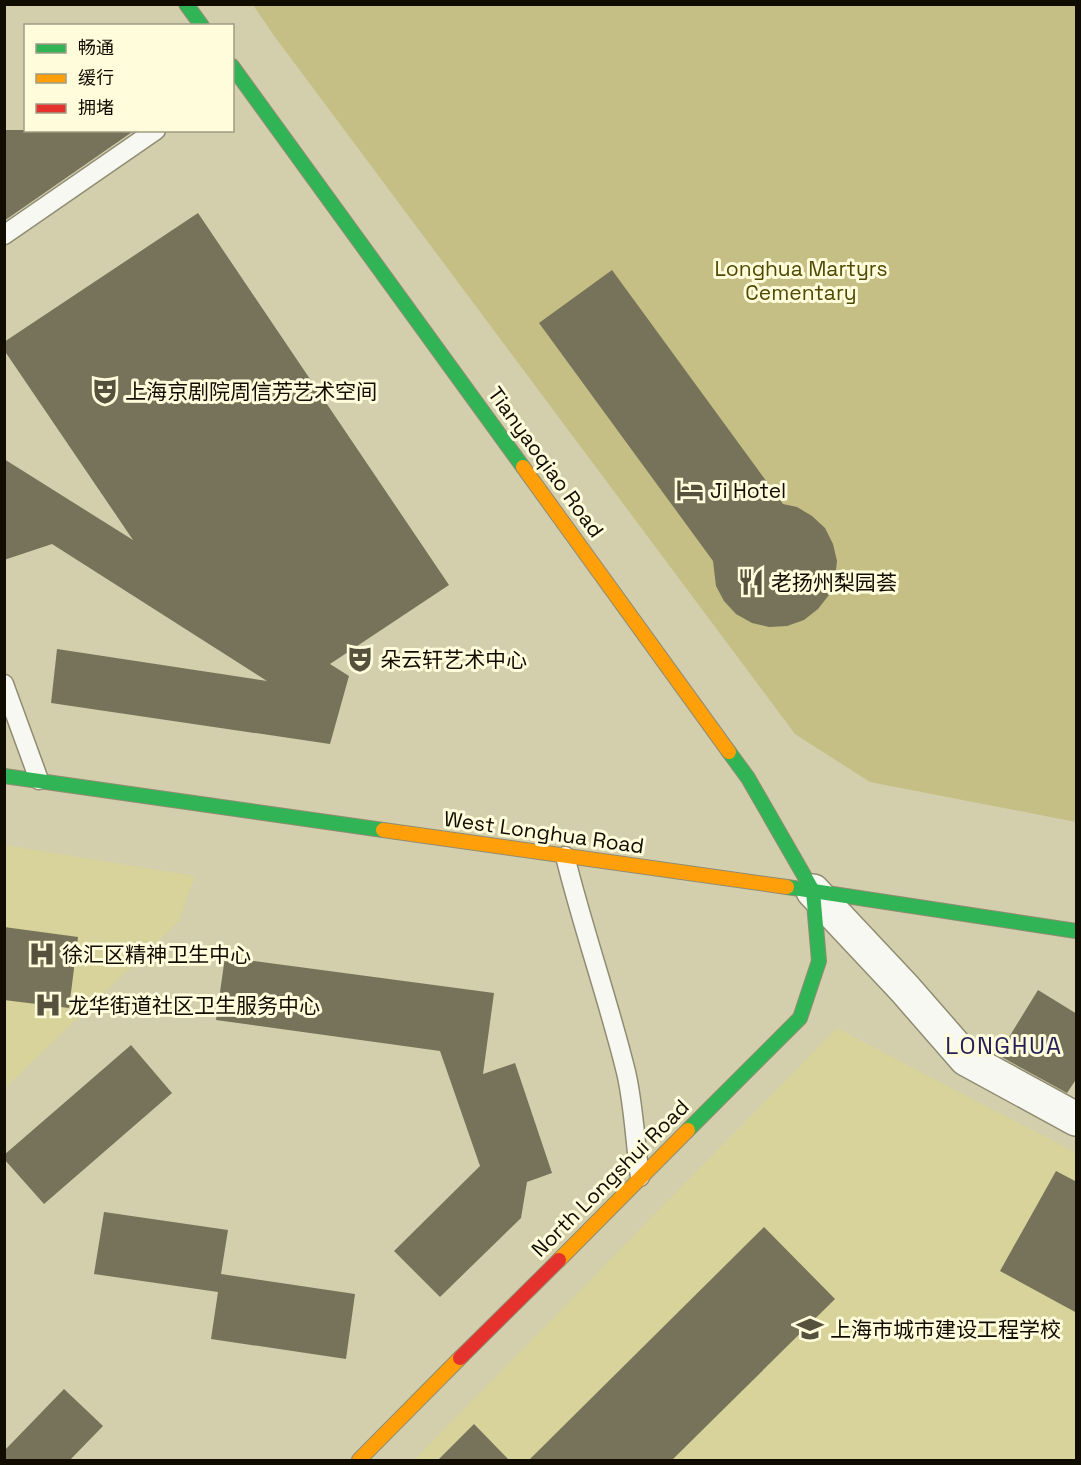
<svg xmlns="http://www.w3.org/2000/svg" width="1081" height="1465" font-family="'Space Grotesk','Noto Sans SC',sans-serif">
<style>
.built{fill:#d8d29b}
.green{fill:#c5be85}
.building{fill:#76735a}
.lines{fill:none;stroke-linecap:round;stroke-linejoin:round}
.lane-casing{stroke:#908c72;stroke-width:21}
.street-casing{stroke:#908c72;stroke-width:36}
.fast-casing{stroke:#908c72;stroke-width:16}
.slow-casing{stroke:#908c72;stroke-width:16}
.jam-casing{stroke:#908c72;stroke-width:16}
.lane{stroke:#f8f8f3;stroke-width:18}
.street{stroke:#f8f8f3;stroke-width:33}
.fast{stroke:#30b455;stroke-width:14}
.slow{stroke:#ff9f0a;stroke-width:14}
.jam{stroke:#e5322d;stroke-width:14}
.labels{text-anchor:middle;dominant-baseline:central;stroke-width:6;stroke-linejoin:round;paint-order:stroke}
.park-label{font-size:21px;fill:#504902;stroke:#fffcdc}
.poi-label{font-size:21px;fill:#100d00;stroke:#fffcdc;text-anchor:start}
.street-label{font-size:21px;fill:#100d00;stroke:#fffcdc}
.quarter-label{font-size:24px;letter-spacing:1.5px;fill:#251f59;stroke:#fffcdc}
</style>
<rect width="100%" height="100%" fill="#d3cfad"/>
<g class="built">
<path d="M 5,845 L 195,876 L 179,921 L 5,1088 Z"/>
<path d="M 837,1028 L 1076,1153 L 1076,1460 L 414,1460 Z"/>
</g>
<path class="green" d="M 253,5 L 1076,5 L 1076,822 L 870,782 L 795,734 L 275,37 Z"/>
<g class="building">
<path d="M 4,130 L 135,130 L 4,221 Z"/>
<path d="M 198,213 L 449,585 L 330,664 L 349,676 L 330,744 L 51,703 L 57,649 L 267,681 L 52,544 L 4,560 L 4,459 L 133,540 L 4,350 L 4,342 Z"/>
<path d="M 612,270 L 783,504 L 797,507 L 812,516 L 825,528 L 833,544 L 837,561 L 835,579 L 829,595 L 818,609 L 804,620 L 787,626 L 769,627 L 752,623 L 736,614 L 724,601 L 716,586 L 713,561 L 539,323 Z"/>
<path d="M 4,927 L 78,937 L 69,1008 L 4,1000 Z"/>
<path d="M 225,957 L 494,993 L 483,1074 L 515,1063 L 552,1173 L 527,1182 L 521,1218 L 440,1297 L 394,1251 L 480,1166 L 440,1051 L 216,1020 Z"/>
<path d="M 1038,990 L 1077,1014 L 1077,1078 L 1067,1093 L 998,1055 Z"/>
<path d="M 131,1045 L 172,1093 L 44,1204 L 4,1159 L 4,1155 Z"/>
<path d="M 1056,1171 L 1077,1182 L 1077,1313 L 1000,1271 Z"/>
<path d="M 104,1212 L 228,1230 L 221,1274 L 355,1294 L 346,1359 L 211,1339 L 218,1292 L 94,1274 Z"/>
<path d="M 764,1227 L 835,1299 L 671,1461 L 528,1461 Z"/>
<path d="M 64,1389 L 103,1426 L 69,1461 L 4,1461 L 4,1451 Z"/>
<path d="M 474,1424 L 510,1461 L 437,1461 Z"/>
</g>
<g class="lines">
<defs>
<g id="lane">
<path d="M 4,235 L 156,130"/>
<path d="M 4,684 L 39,780"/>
<path d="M 565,856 C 583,929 608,999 626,1072 C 634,1106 635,1143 640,1177"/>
</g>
<path id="street" d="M 813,891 L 905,989 L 966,1059 L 1076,1119"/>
<g id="fast">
<path d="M 186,4 L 202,26"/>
<path d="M 232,66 L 523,467"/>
<path d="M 4,776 L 383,830"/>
<path d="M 787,887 L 1076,931"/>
<path d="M 688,1130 L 800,1018 L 819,961 L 813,891 L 748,778 L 729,752"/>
</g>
<g id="slow">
<path d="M 523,467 L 729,752"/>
<path d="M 383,830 L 787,887"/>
<path d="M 559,1260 L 688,1130"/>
<path d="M 359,1460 L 460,1358"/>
</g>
<path id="jam" d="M 460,1358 L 559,1260"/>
</defs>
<use href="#lane" class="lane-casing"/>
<use href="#street" class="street-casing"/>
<use href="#fast" class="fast-casing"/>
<use href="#slow" class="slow-casing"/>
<use href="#jam" class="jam-casing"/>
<use href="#lane" class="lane"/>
<use href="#street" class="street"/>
<use href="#fast" class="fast"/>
<use href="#slow" class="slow"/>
<use href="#jam" class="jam"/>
</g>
<defs>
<symbol id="theatre-bare" viewBox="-9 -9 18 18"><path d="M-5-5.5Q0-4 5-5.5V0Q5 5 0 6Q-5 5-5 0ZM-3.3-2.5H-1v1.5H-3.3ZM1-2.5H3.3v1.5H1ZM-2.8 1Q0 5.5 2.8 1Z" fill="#54513d" stroke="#fffcdc" stroke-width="2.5" paint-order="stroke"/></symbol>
<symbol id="hotel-bare" viewBox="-9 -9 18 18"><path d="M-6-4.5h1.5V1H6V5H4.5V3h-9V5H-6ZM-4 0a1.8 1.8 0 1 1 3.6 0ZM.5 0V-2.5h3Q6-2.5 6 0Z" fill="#54513d" stroke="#fffcdc" stroke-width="2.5" paint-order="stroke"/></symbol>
<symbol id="restaurant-bare" viewBox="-9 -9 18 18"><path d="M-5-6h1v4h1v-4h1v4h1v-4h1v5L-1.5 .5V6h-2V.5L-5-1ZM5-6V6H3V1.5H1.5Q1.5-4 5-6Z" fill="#54513d" stroke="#fffcdc" stroke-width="2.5" paint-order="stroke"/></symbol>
<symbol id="hospital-bare" viewBox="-9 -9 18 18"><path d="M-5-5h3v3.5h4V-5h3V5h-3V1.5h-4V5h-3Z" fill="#54513d" stroke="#fffcdc" stroke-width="2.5" paint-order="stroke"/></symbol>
<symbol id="school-bare" viewBox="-9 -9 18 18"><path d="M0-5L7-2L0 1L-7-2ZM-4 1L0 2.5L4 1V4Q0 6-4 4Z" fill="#54513d" stroke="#fffcdc" stroke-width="2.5" paint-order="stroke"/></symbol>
</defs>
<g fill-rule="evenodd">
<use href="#theatre-bare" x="86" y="372" width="38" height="38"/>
<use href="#hotel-bare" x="671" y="471" width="38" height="38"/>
<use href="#restaurant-bare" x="732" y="563" width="38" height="38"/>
<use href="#theatre-bare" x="341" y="640" width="38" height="38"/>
<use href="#hospital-bare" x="23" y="935" width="38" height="38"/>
<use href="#hospital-bare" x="29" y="986" width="38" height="38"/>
<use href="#school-bare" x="791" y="1310" width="38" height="38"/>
</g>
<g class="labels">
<g class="park-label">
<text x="801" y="268">Longhua Martyrs<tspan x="801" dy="24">Cementary</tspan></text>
</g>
<g class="poi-label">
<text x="125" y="391">上海京剧院周信芳艺术空间</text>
<text x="710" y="490">Ji Hotel</text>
<text x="771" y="582">老扬州梨园荟</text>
<text x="380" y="659">朵云轩艺术中心</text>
<text x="62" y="954">徐汇区精神卫生中心</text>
<text x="68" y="1005">龙华街道社区卫生服务中心</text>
<text x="830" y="1329">上海市城市建设工程学校</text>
</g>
<g class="street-label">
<text transform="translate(546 462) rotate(54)">Tianyaoqiao Road</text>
<text transform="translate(544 832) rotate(8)">West Longhua Road</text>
<text transform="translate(610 1178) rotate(-45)">North Longshui Road</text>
</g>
<g class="quarter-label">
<text x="1004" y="1045">LONGHUA</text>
</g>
</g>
<rect width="1081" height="1465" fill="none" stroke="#100d00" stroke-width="12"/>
<rect x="24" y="24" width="210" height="108" fill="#fffcdc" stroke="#9f9c84" stroke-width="1.5"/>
<rect x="36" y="44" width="30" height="9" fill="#30b455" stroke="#9f9c84" stroke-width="1.5"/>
<text x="78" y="54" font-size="18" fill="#100d00">畅通</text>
<rect x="36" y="74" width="30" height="9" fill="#ff9f0a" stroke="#9f9c84" stroke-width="1.5"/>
<text x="78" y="84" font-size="18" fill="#100d00">缓行</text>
<rect x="36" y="104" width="30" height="9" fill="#e5322d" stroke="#9f9c84" stroke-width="1.5"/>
<text x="78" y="114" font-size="18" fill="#100d00">拥堵</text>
</svg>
